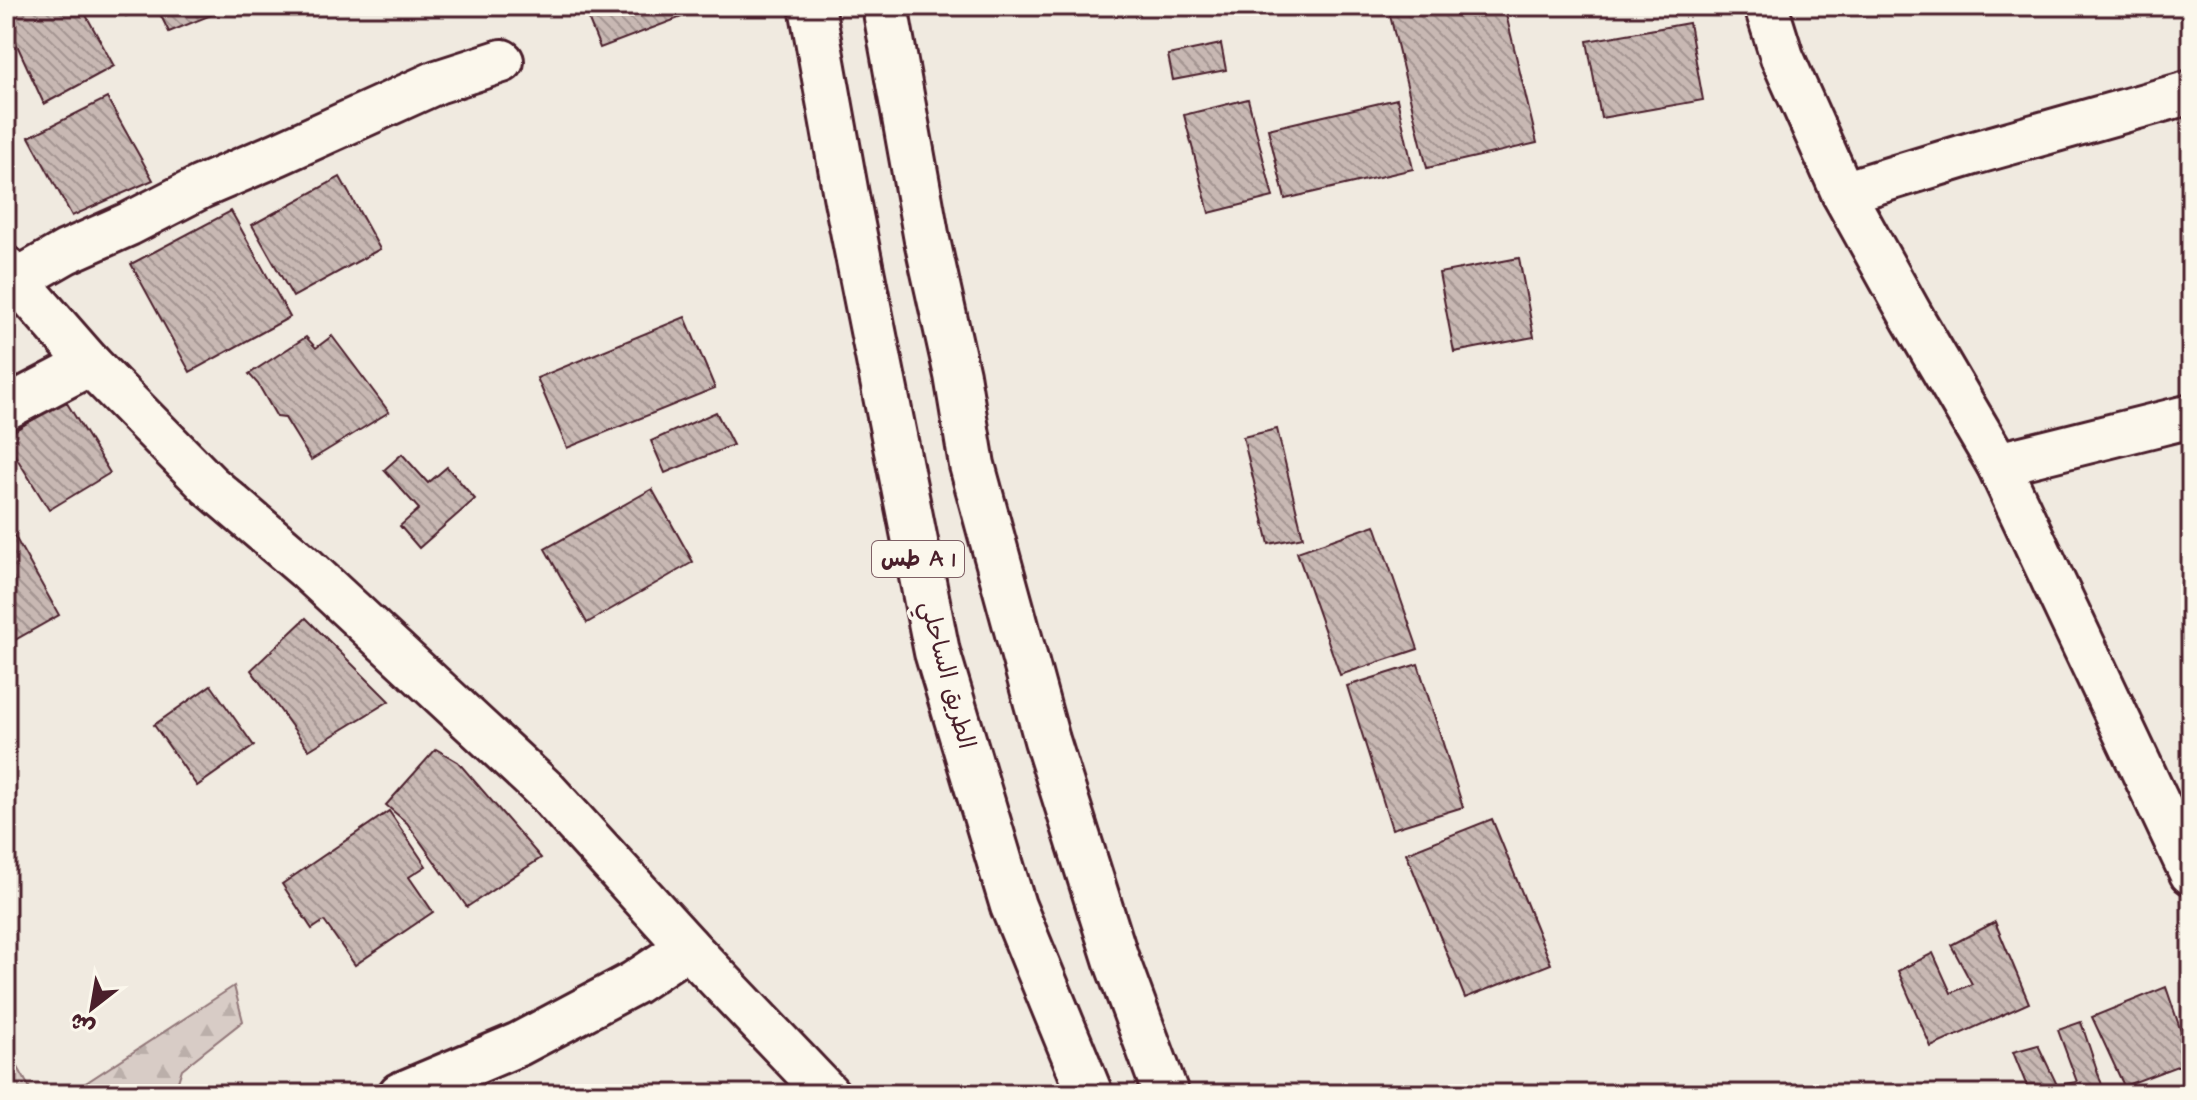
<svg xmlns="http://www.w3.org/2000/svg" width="2197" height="1100" font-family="'Architects Daughter','Playpen Sans Arabic',sans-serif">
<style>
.forest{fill:url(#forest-firs);stroke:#917678;stroke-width:2}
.building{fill:url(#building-back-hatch);stroke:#4a1f2b;stroke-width:2}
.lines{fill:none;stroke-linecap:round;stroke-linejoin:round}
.minor-casing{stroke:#4a1f2b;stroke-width:48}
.trunk-casing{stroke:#4a1f2b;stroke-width:50}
.minor{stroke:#fbf7ec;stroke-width:42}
.trunk{stroke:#fbf7ec;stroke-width:44}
.labels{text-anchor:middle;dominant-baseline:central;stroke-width:7;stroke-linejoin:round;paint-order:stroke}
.shield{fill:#fbf7ec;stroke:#7f6065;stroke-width:2}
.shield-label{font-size:22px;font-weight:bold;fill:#4a1f2b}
.street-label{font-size:24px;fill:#4a1f2b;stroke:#fbf7ec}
</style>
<defs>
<pattern id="forest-firs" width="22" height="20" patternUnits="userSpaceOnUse" patternTransform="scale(2)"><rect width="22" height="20" fill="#d8ccc6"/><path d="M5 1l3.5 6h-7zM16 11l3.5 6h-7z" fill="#bbafaa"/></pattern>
<pattern id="building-back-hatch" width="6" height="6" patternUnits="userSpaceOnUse" patternTransform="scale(2)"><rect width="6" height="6" fill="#c8b8b3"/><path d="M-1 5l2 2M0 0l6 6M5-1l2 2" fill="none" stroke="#a49592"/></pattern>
</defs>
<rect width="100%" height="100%" fill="#f0eae0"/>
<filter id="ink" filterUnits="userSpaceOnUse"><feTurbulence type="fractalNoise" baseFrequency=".0125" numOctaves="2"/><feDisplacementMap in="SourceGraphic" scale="16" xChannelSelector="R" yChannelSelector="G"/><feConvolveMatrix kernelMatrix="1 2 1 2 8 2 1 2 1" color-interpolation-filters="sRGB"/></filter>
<g filter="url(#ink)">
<g class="forest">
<path d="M 234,986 L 243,1021 L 182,1069 L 174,1094 L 69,1094 Z"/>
<path d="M 6,1046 L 33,1094 L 6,1094 Z"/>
</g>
<g class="building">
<path d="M 6,6 L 81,6 L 114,66 L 44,104 L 6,21 Z"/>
<path d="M 122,6 L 151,6 L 126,16 Z"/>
<path d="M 156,6 L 230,6 L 231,7 L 169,32 Z"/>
<path d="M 583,6 L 683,6 L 687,15 L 600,48 Z"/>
<path d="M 1393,6 L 1504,6 L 1537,143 L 1427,168 L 1388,7 Z"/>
<path d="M 1689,23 L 1703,100 L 1601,118 L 1587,41 Z"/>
<path d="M 1221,44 L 1226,70 L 1173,80 L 1168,55 Z"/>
<path d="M 107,98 L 153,180 L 72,216 L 29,137 Z"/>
<path d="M 1248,99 L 1273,197 L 1209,213 L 1184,115 Z"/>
<path d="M 1397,99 L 1413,169 L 1285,199 L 1268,129 Z"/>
<path d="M 340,177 L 380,249 L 293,297 L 252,225 Z"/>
<path d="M 231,211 L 290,317 L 190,372 L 131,264 Z"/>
<path d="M 1519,258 L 1534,337 L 1454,352 L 1439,273 Z"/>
<path d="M 685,317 L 715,388 L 567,448 L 537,378 Z"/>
<path d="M 332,336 L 389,412 L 311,460 L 285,418 L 277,417 L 258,384 L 249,374 L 306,337 L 316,348 Z"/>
<path d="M 65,400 L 110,473 L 49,510 L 6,441 L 6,436 Z"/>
<path d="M 716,412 L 733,445 L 665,473 L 651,441 Z"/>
<path d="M 1277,429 L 1303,537 L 1269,544 L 1243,437 Z"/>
<path d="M 402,454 L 428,483 L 447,467 L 475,499 L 419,548 L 400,526 L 419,509 L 384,470 Z"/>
<path d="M 652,489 L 693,562 L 587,623 L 545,549 Z"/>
<path d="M 1375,525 L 1418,649 L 1340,675 L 1297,552 Z"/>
<path d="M 10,528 L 59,615 L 6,645 L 6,530 Z"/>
<path d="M 306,618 L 389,701 L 309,750 L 251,670 Z"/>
<path d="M 1418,664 L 1463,807 L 1392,829 L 1347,686 Z"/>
<path d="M 211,685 L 254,746 L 197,786 L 154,725 Z"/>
<path d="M 436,749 L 458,762 L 541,858 L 467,907 L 407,823 L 386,805 Z"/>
<path d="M 389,811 L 426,866 L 409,877 L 433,912 L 355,965 L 324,921 L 312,929 L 282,884 Z"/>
<path d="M 1492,819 L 1551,964 L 1465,998 L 1406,853 Z"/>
<path d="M 1995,922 L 2029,1003 L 1931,1047 L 1898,971 L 1933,953 L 1951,993 L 1972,984 L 1951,945 Z"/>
<path d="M 2166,987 L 2191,1061 L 2124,1086 L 2092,1017 Z"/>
<path d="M 2081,1022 L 2105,1094 L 2030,1094 L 2013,1052 L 2038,1045 L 2057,1085 L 2077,1082 L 2058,1030 Z"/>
</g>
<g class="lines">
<defs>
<g id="minor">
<path d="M 1766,6 L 1782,57 L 1843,193 L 1913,319 L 1998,464 L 2191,873"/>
<path d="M 1843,193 L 1974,153 L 2191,92"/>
<path d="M 6,268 L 90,364 L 209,485 L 306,568 L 546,791 L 688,947 L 828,1094"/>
<path d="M 17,280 L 66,252 L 129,224 L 201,187 L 278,154 L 437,82 L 502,61"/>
<path d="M 6,408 L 90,364"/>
<path d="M 1998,464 L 2191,416"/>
<path d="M 400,1094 L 519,1044 L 634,983 L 688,947"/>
</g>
<g id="trunk">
<path d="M 812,6 L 846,195 L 937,652 L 1013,906 L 1090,1094"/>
<path d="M 885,6 L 927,240 L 957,375 L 972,465 L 1047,740 L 1116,959 L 1166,1094"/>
</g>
</defs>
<use href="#minor" class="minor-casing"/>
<use href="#trunk" class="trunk-casing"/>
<use href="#minor" class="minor"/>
<use href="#trunk" class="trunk"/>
</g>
</g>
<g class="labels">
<rect class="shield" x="872" y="541" width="92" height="36" rx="6"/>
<g class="shield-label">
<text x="918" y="559">طس A 1</text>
</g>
<g class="street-label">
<text transform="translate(947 675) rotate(75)">الطريق الساحلي</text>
</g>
</g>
<rect width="2197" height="1100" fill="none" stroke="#fbf7ec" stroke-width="32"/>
<rect x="16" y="16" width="2165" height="1068" fill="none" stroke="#4a1f2b" stroke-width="3" filter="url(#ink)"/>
<g transform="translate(92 1008) rotate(211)" stroke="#fbf7ec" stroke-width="6" paint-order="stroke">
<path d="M0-6L14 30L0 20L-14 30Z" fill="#4a1f2b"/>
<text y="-12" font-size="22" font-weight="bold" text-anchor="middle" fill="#4a1f2b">ش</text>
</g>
</svg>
